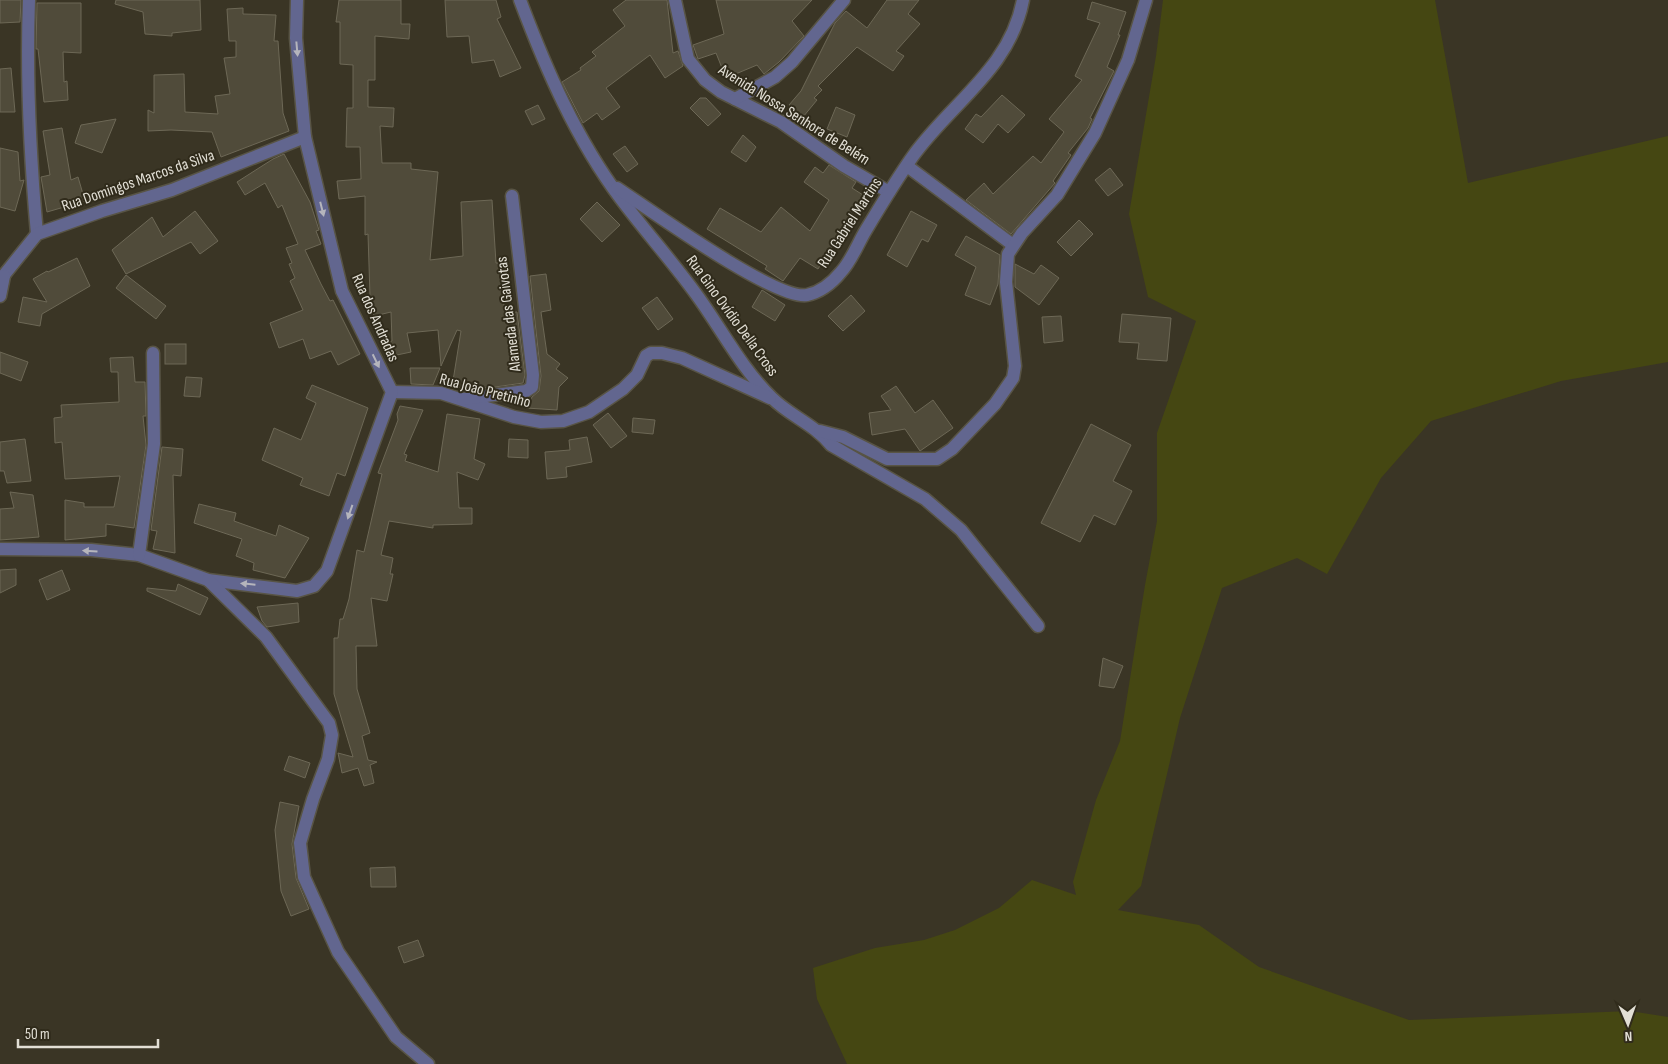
<svg xmlns="http://www.w3.org/2000/svg" width="1668" height="1064" font-family="'Sofia Sans Condensed',sans-serif">
<style>
.green{fill:#454712}
.building{fill:#504b3a;stroke:#6d6856}
.lines{fill:none;stroke-linecap:round;stroke-linejoin:round}
.minor-casing{stroke:#585445;stroke-width:15}
.minor{stroke:#62668f;stroke-width:12}
.oneway{fill:#b5b5bc}
.labels{text-anchor:middle;dominant-baseline:central;stroke-width:4;stroke-linejoin:round;paint-order:stroke}
.street-label{font-size:16px;fill:#e2dfd5;stroke:#302b1b}
</style>
<rect width="100%" height="100%" fill="#3a3525"/>
<path class="green" d="M 1163,0 L 1435,0 L 1468,183 L 1668,136 L 1668,362 L 1561,381 L 1431,421 L 1381,478 L 1327,574 L 1297,558 L 1222,588 L 1180,718 L 1141,886 L 1118,910 L 1199,925 L 1259,967 L 1409,1020 L 1630,1011 L 1668,1017 L 1668,1064 L 847,1064 L 817,999 L 813,968 L 875,948 L 924,940 L 955,930 L 999,908 L 1032,880 L 1076,895 L 1073,882 L 1096,800 L 1120,741 L 1145,585 L 1157,521 L 1157,433 L 1196,321 L 1148,297 L 1129,214 L 1156,56 Z"/>
<g class="building">
<path d="M 0,0 L 21,0 L 20,22 L 0,23 Z"/>
<path d="M 116,0 L 200,0 L 201,30 L 172,33 L 172,36 L 145,34 L 143,12 L 115,4 Z"/>
<path d="M 339,0 L 401,0 L 401,24 L 410,24 L 409,39 L 375,36 L 375,80 L 368,80 L 368,107 L 394,108 L 393,127 L 380,126 L 382,163 L 411,163 L 411,169 L 438,172 L 430,260 L 463,256 L 461,202 L 492,200 L 496,263 L 499,263 L 505,313 L 517,312 L 525,375 L 523,383 L 488,388 L 452,387 L 461,331 L 457,330 L 441,366 L 438,330 L 407,333 L 411,352 L 392,356 L 389,342 L 392,341 L 391,312 L 374,316 L 370,296 L 368,234 L 365,235 L 365,196 L 339,199 L 337,181 L 361,179 L 360,147 L 346,147 L 347,108 L 353,108 L 353,65 L 340,64 L 340,22 L 336,22 Z"/>
<path d="M 445,0 L 496,0 L 501,17 L 497,19 L 521,68 L 500,77 L 494,60 L 472,63 L 469,36 L 447,37 Z"/>
<path d="M 626,0 L 667,0 L 673,53 L 678,51 L 683,66 L 665,78 L 650,55 L 606,88 L 620,107 L 602,120 L 597,113 L 583,123 L 562,82 L 581,70 L 580,68 L 596,56 L 592,52 L 625,26 L 613,10 Z"/>
<path d="M 716,0 L 812,0 L 792,21 L 804,36 L 779,62 L 764,74 L 757,65 L 726,78 L 716,53 L 698,59 L 693,45 L 724,34 Z"/>
<path d="M 887,0 L 919,0 L 908,14 L 920,24 L 896,51 L 904,56 L 893,71 L 857,47 L 818,86 L 822,90 L 814,98 L 817,100 L 803,117 L 799,113 L 792,120 L 788,117 L 792,108 L 789,105 L 801,91 L 835,23 L 846,11 L 867,28 Z"/>
<path d="M 1092,2 L 1126,12 L 1118,35 L 1120,35 L 1107,67 L 1114,71 L 1090,118 L 1092,119 L 1088,128 L 1068,153 L 1071,155 L 1053,181 L 1055,183 L 1011,234 L 966,200 L 984,183 L 993,194 L 1033,156 L 1041,163 L 1064,132 L 1049,119 L 1082,80 L 1075,76 L 1100,23 L 1087,19 Z"/>
<path d="M 37,3 L 81,3 L 81,53 L 63,52 L 64,82 L 67,81 L 68,100 L 44,102 L 38,49 L 36,49 Z"/>
<path d="M 243,8 L 243,14 L 276,15 L 274,41 L 278,41 L 283,113 L 289,131 L 221,157 L 212,132 L 171,130 L 148,131 L 148,110 L 154,113 L 154,75 L 184,74 L 185,112 L 218,114 L 215,96 L 230,94 L 224,58 L 236,57 L 236,41 L 229,41 L 227,9 Z"/>
<path d="M 11,68 L 15,112 L 0,112 L 0,69 Z"/>
<path d="M 1002,95 L 1025,115 L 1008,133 L 998,124 L 983,143 L 965,129 L 976,114 L 981,117 Z"/>
<path d="M 700,98 L 706,98 L 721,114 L 708,126 L 690,108 Z"/>
<path d="M 538,105 L 545,119 L 532,125 L 525,111 Z"/>
<path d="M 836,107 L 855,115 L 847,137 L 827,129 Z"/>
<path d="M 116,119 L 102,153 L 75,143 L 81,125 Z"/>
<path d="M 62,128 L 71,180 L 78,177 L 85,201 L 47,212 L 41,177 L 50,175 L 43,131 Z"/>
<path d="M 743,135 L 756,147 L 746,162 L 731,152 Z"/>
<path d="M 625,146 L 638,164 L 627,172 L 613,154 Z"/>
<path d="M 0,148 L 18,152 L 20,181 L 24,180 L 15,211 L 0,207 Z"/>
<path d="M 284,154 L 310,202 L 319,230 L 316,231 L 321,244 L 305,250 L 321,284 L 330,301 L 333,300 L 360,354 L 338,365 L 331,351 L 310,359 L 303,339 L 279,348 L 270,323 L 303,310 L 290,281 L 295,278 L 289,264 L 292,263 L 286,248 L 298,244 L 282,205 L 278,208 L 265,183 L 245,195 L 237,182 L 273,159 Z"/>
<path d="M 829,165 L 856,182 L 852,188 L 863,195 L 858,203 L 861,205 L 837,246 L 834,244 L 818,269 L 800,258 L 783,281 L 765,269 L 767,266 L 707,229 L 720,208 L 761,232 L 781,207 L 810,231 L 829,200 L 804,182 L 815,167 L 823,173 Z"/>
<path d="M 1110,168 L 1123,185 L 1108,196 L 1095,180 Z"/>
<path d="M 597,202 L 620,225 L 602,242 L 580,219 Z"/>
<path d="M 195,211 L 218,241 L 200,254 L 191,242 L 126,274 L 112,250 L 152,217 L 163,237 Z"/>
<path d="M 911,211 L 937,225 L 928,242 L 922,239 L 907,267 L 887,255 Z"/>
<path d="M 1079,220 L 1093,234 L 1071,256 L 1057,242 Z"/>
<path d="M 966,236 L 1000,255 L 998,284 L 990,305 L 965,295 L 976,267 L 955,255 Z"/>
<path d="M 77,258 L 90,286 L 42,314 L 40,326 L 18,322 L 23,297 L 47,302 L 33,279 L 47,271 L 48,272 Z"/>
<path d="M 1015,264 L 1034,274 L 1041,265 L 1059,278 L 1039,305 L 1015,287 Z"/>
<path d="M 546,274 L 551,310 L 541,312 L 547,354 L 560,364 L 556,369 L 568,378 L 559,387 L 557,410 L 526,408 L 532,397 L 539,391 L 541,376 L 530,276 Z"/>
<path d="M 126,275 L 166,306 L 156,319 L 116,288 Z"/>
<path d="M 762,290 L 785,305 L 775,321 L 752,307 Z"/>
<path d="M 851,295 L 865,311 L 843,331 L 828,316 Z"/>
<path d="M 657,297 L 673,319 L 658,330 L 642,308 Z"/>
<path d="M 1122,314 L 1171,318 L 1167,361 L 1137,359 L 1139,343 L 1119,342 Z"/>
<path d="M 1061,316 L 1063,341 L 1044,343 L 1042,317 Z"/>
<rect x="165" y="344" width="21" height="20"/>
<path d="M 0,352 L 28,362 L 21,381 L 0,373 Z"/>
<path d="M 133,357 L 135,382 L 145,382 L 146,416 L 143,416 L 146,445 L 134,528 L 106,524 L 106,536 L 65,540 L 65,500 L 84,503 L 84,507 L 114,507 L 120,476 L 65,479 L 62,442 L 55,443 L 54,418 L 62,417 L 61,405 L 119,402 L 118,372 L 111,372 L 110,358 Z"/>
<path d="M 410,368 L 440,368 L 433,385 L 411,384 Z"/>
<path d="M 186,377 L 202,378 L 200,397 L 184,396 Z"/>
<path d="M 312,385 L 368,408 L 345,476 L 337,473 L 329,496 L 300,485 L 303,478 L 262,460 L 274,428 L 301,440 L 316,403 L 306,398 Z"/>
<path d="M 896,386 L 915,413 L 933,400 L 953,428 L 920,451 L 905,429 L 872,435 L 869,413 L 891,410 L 881,396 Z"/>
<path d="M 400,406 L 423,410 L 404,454 L 407,455 L 405,461 L 438,472 L 447,414 L 480,419 L 474,459 L 485,464 L 478,480 L 457,472 L 459,508 L 472,508 L 472,524 L 433,525 L 433,528 L 389,521 L 381,555 L 393,558 L 390,574 L 393,574 L 387,601 L 371,598 L 377,646 L 356,646 L 357,689 L 370,733 L 362,736 L 368,760 L 377,762 L 370,765 L 374,783 L 364,786 L 358,768 L 342,773 L 338,753 L 353,757 L 334,694 L 334,638 L 338,638 L 340,619 L 343,619 L 349,599 L 357,550 L 364,552 L 382,474 L 378,473 L 398,420 L 397,414 Z"/>
<path d="M 608,413 L 627,436 L 611,448 L 593,425 Z"/>
<path d="M 633,418 L 655,420 L 653,434 L 632,432 Z"/>
<path d="M 1091,424 L 1131,445 L 1113,481 L 1132,491 L 1115,525 L 1094,515 L 1080,542 L 1041,523 Z"/>
<path d="M 587,437 L 592,462 L 566,467 L 567,477 L 547,479 L 545,452 L 570,450 L 569,440 Z"/>
<path d="M 25,439 L 31,481 L 7,483 L 4,471 L 0,471 L 0,442 Z"/>
<path d="M 509,439 L 528,440 L 528,458 L 508,457 Z"/>
<path d="M 162,447 L 183,449 L 181,476 L 173,475 L 175,553 L 153,549 L 157,531 L 151,530 Z"/>
<path d="M 10,492 L 33,495 L 39,537 L 0,540 L 0,509 L 14,508 Z"/>
<path d="M 199,504 L 236,513 L 234,521 L 276,536 L 279,525 L 309,538 L 285,578 L 253,570 L 254,563 L 236,556 L 242,539 L 194,523 Z"/>
<path d="M 16,569 L 16,585 L 0,593 L 0,570 Z"/>
<path d="M 62,570 L 70,590 L 47,600 L 39,580 Z"/>
<path d="M 178,584 L 208,598 L 200,615 L 147,591 L 147,588 L 176,591 Z"/>
<path d="M 298,603 L 299,622 L 267,627 L 262,621 L 257,607 Z"/>
<path d="M 1103,658 L 1123,666 L 1114,688 L 1099,686 Z"/>
<path d="M 289,756 L 310,763 L 305,778 L 284,770 Z"/>
<path d="M 280,802 L 299,806 L 292,844 L 296,878 L 309,909 L 291,916 L 281,891 L 275,830 Z"/>
<path d="M 395,867 L 396,887 L 371,887 L 370,868 Z"/>
<path d="M 418,940 L 424,956 L 404,963 L 398,947 Z"/>
</g>
<g class="lines">
<defs>
<g id="minor">
<path d="M 29,0 C 26,78 30,156 37,234"/>
<path d="M 520,0 C 546,69 576,139 621,199 C 645,231 672,261 696,294 C 721,328 741,368 772,398 C 790,416 814,424 831,445 L 925,499 L 961,530 L 1038,626"/>
<path d="M 675,0 L 688,59 L 705,80 L 721,92 L 781,122 L 844,166 L 889,192"/>
<path d="M 735,99 L 775,77 L 792,62 L 844,0"/>
<path d="M 907,166 L 1013,245"/>
<path d="M 617,188 C 649,209 776,301 807,295 C 821,292 832,283 841,272 C 852,260 858,243 866,230 C 881,205 896,180 913,156 C 951,103 1010,69 1023,0"/>
<path d="M 0,280 L 37,234 L 102,211 L 172,190 L 305,137"/>
<path d="M 0,296 L 4,276"/>
<path d="M 392,392 L 441,393 L 514,417 L 541,422 L 563,421 L 589,412 L 623,389 L 637,375 L 646,356 L 651,353 L 662,353 L 682,358 L 770,398"/>
<path d="M 463,399 L 526,391 L 532,387 L 533,375 L 512,196"/>
<path d="M 820,431 L 843,437 L 887,459 L 937,459 L 952,449 L 995,404 L 1013,378 L 1015,366 L 1006,282 L 1008,254 L 1022,233 L 1057,195 L 1095,133 L 1128,60 L 1146,0"/>
<path d="M 0,549 L 91,550 L 139,555 L 208,580 L 297,591 L 314,586 L 327,571 L 392,392 L 342,291 L 305,137 L 296,38 L 297,0"/>
<path d="M 139,555 L 154,444 L 153,353"/>
<path d="M 208,580 L 266,637 L 329,723 L 332,735 L 328,759 L 313,799 L 300,843 L 304,877 L 338,952 L 396,1037 L 428,1064"/>
</g>
</defs>
<use href="#minor" class="minor-casing"/>
<use href="#minor" class="minor"/>
</g>
<defs><path id="oneway-solid" d="M-6-.8H1V-3.2L6.5 0L1 3.2V.8H-6Z" transform="scale(1.25)"/></defs>
<g class="oneway">
<use href="#oneway-solid" transform="translate(297 49) rotate(85)"/>
<use href="#oneway-solid" transform="translate(322 209) rotate(76)"/>
<use href="#oneway-solid" transform="translate(376 361) rotate(64)"/>
<use href="#oneway-solid" transform="translate(350 512) rotate(109)"/>
<use href="#oneway-solid" transform="translate(90 551) rotate(-177)"/>
<use href="#oneway-solid" transform="translate(248 584) rotate(-174)"/>
</g>
<g class="labels">
<g class="street-label">
<text transform="translate(794 115) rotate(32)">Avenida Nossa Senhora de Belém</text>
<text transform="translate(138 181) rotate(-19)">Rua Domingos Marcos da Silva</text>
<text transform="translate(850 223) rotate(-57)">Rua Gabriel Martins</text>
<text transform="translate(509 314) rotate(-97)">Alameda das Gaivotas</text>
<text transform="translate(732 316) rotate(54)">Rua Gino Ovídio Della Cross</text>
<text transform="translate(375 318) rotate(66)">Rua dos Andradas</text>
<text transform="translate(485 391) rotate(15)">Rua João Pretinho</text>
</g>
</g>
<g transform="translate(1628 1024) rotate(178)" stroke="#302b1b" stroke-width="4" paint-order="stroke">
<path d="M0-4L9 19L0 12L-9 19Z" fill="#e2dfd5"/>
<text y="-8" font-size="14" font-weight="bold" text-anchor="middle" fill="#e2dfd5">N</text>
</g>
<path d="M18 1039v8h140v-8" fill="none" stroke="#e2dfd5" stroke-width="2.5"/>
<text x="25" y="1039" font-size="15" fill="#e2dfd5" stroke="#302b1b" stroke-width="4" paint-order="stroke">50 m</text>
</svg>
